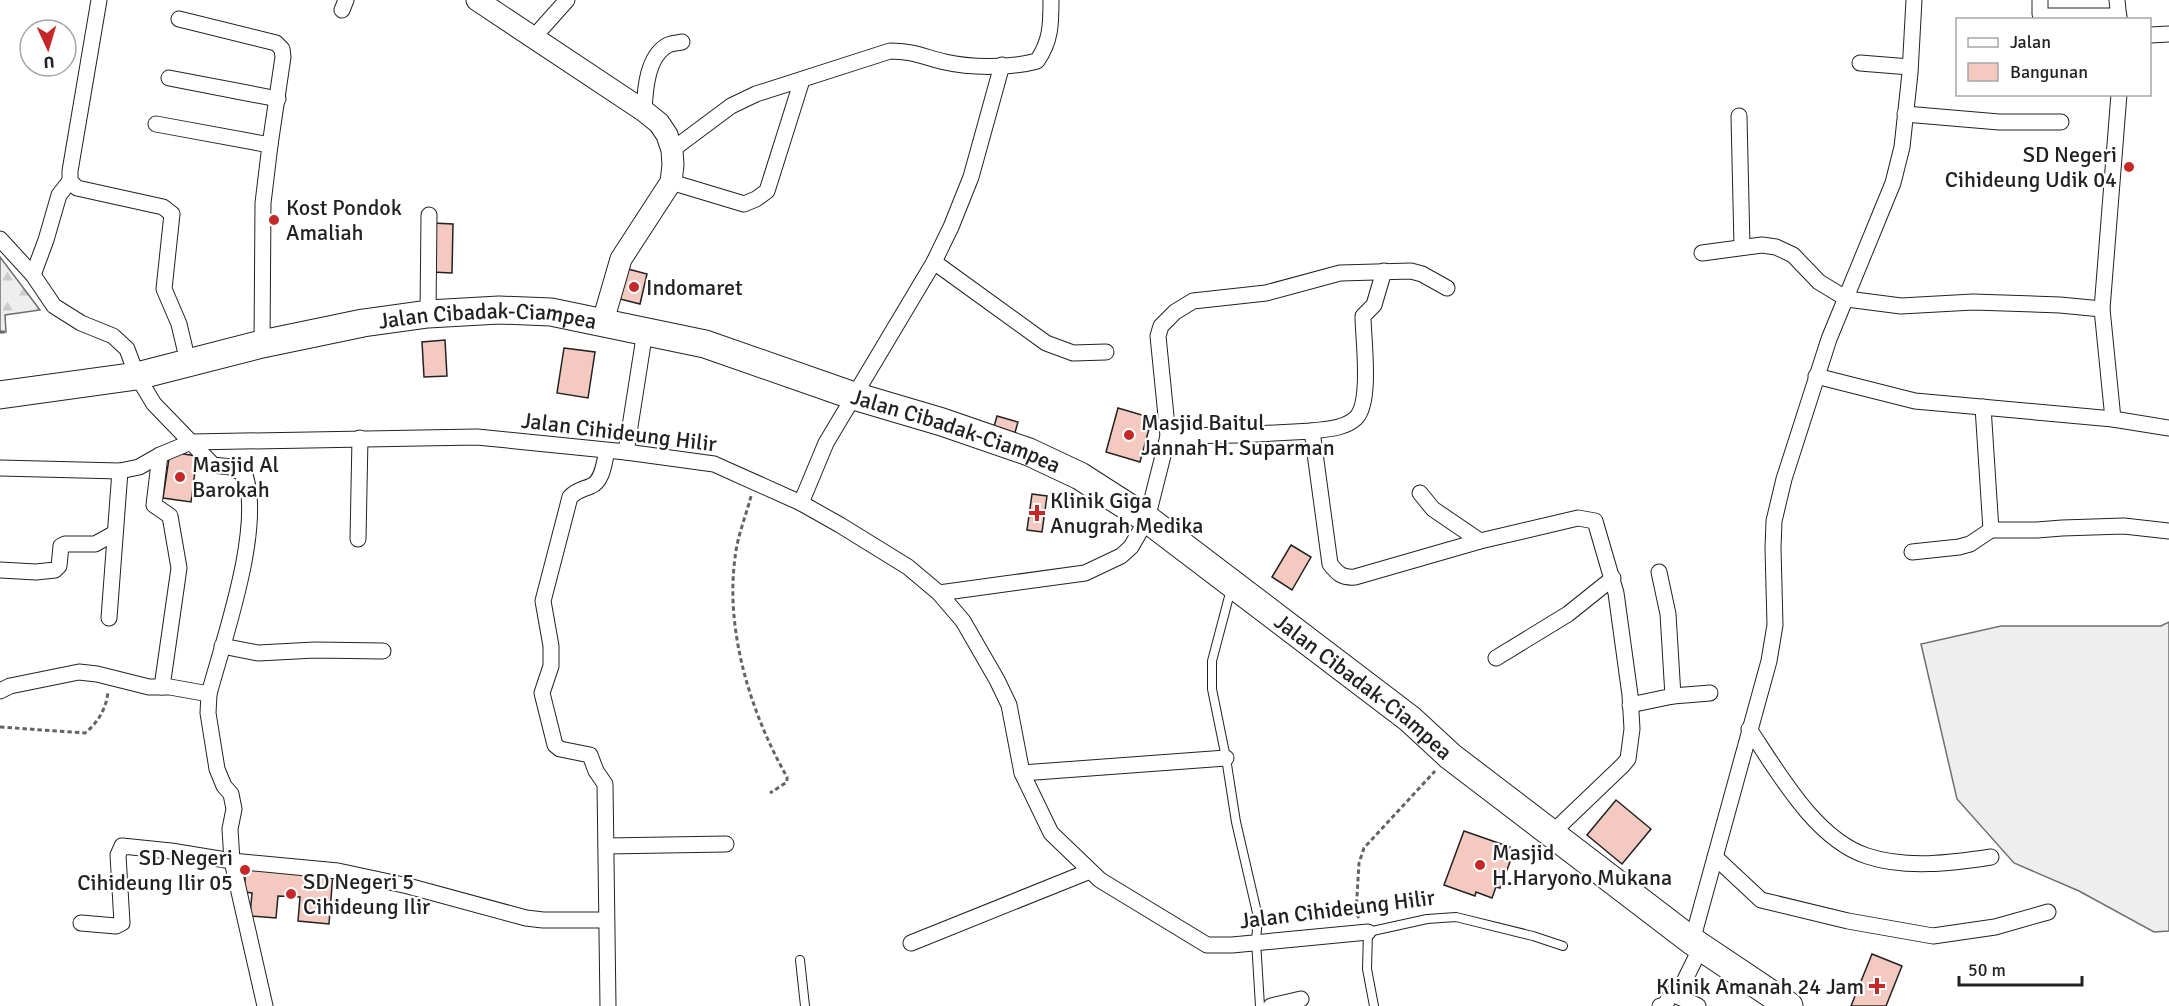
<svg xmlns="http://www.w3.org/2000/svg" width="2169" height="1006" font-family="Signika,sans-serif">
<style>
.grass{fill:#eee;stroke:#6f6f6f;stroke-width:1.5}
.forest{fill:url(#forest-firs);stroke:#6f6f6f;stroke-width:1.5}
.building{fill:#f3c9c0;stroke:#222;stroke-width:1.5}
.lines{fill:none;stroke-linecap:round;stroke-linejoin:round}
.lane-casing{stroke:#222;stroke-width:10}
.street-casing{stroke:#222;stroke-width:17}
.secondary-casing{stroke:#222;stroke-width:23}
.highway-casing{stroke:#222;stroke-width:29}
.path{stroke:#646464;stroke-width:3;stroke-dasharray:4.5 3;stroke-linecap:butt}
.lane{stroke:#fff;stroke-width:8}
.street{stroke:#fff;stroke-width:15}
.secondary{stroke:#fff;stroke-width:21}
.highway{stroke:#fff;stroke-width:27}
.poi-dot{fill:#c62828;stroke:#fff;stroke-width:2}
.labels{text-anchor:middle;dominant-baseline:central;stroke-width:4.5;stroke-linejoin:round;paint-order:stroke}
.poi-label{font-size:22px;fill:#222;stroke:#fff;text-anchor:start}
.street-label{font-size:22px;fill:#222;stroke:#fff}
</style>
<defs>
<pattern id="forest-firs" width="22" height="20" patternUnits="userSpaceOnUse" patternTransform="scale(1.5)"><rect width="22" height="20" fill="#eee"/><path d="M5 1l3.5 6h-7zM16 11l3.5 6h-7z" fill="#ccc"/></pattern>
</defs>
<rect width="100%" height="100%" fill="#fff"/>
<path class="grass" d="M 2169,622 L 2169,931 L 2154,932 L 2079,891 L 2014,863 L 1957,799 L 1921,644 L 2001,626 L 2161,626 Z"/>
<path class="forest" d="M 0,257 L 40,310 L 5,315 L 6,332 L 0,332 Z"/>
<g class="building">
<path d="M 432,223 L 453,224 L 452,273 L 431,272 Z"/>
<path d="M 628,269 L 647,274 L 640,304 L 620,299 Z"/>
<path d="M 445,340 L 447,376 L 424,377 L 422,342 Z"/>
<path d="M 564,348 L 595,352 L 588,398 L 557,393 Z"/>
<path d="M 1118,408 L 1152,418 L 1140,462 L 1106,452 Z"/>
<path d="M 997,416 L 1018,422 L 1014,436 L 993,430 Z"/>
<path d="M 170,452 L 197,456 L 191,502 L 163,498 Z"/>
<path d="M 1032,494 L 1047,496 L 1042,532 L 1027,530 Z"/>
<path d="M 1291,545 L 1311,557 L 1292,590 L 1272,577 Z"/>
<path d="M 1616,800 L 1651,829 L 1622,864 L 1587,835 Z"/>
<path d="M 1464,831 L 1510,847 L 1505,860 L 1510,862 L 1500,888 L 1496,887 L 1492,898 L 1476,892 L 1475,896 L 1444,885 Z"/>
<path d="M 246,866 L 333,873 L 329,924 L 298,921 L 300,897 L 278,896 L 276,918 L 250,916 L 252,893 L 244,892 Z"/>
<path d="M 1872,954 L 1902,966 L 1886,1006 L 1851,1006 Z"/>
</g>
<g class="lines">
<defs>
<g id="lane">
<path d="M 1231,589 L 1212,661 L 1212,689 L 1226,758 L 1236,822 L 1258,917 L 1256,941 L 1260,1006"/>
<path d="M 800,960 L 805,1006"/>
<path d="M 1374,1006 L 1367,969 L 1368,932 L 1427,919 L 1456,917 L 1533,936 L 1563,946"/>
</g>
<g id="street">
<path d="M 99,0 L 70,171 L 70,181 L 77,188 L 163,207 L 172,214 L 164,289 L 179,324 L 188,362"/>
<path d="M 2040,0 L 2040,14 L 2043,16 L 2119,16"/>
<path d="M 2117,0 L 2119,20"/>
<path d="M 342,10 L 346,0"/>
<path d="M 179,19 L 276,43 L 282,49 L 283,57 L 270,145 L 263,203 L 262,344"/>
<path d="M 2150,35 L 2169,34"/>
<path d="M 534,37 L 567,0"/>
<path d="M 1860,63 L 1910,67"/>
<path d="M 169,78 L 278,99"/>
<path d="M 644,111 C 645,90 647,56 668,45 C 672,43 678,43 682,42"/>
<path d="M 1905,114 L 1999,122 L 2061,122"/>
<path d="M 1739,116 L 1742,247"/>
<path d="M 156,124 L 270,145"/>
<path d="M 672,150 L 731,106 L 756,94 L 890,51 C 913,51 924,57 945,62 C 970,68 1012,68 1037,61 C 1051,41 1051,24 1051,0"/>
<path d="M 671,182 L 744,204 L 756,199 L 767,191 L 802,80"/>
<path d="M 0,239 L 33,275 L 54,306 L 81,323 L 113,336 L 127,349 L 137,376 L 154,404 L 213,465 L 231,467 L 245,475 C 263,529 224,638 209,694 L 208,713 L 217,769 L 224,786 L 231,794 L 234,809 L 230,829 L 232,861 L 265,1006"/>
<path d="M 1702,253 L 1762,245 L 1776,247 L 1793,255 L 1819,282 L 1847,299 L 1901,306 L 1973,302 L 2060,305 L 2102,309"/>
<path d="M 934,262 L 1046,343 L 1073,353 L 1106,352"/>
<path d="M 33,275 L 46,240 L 59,195 L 70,181"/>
<path d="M 428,314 L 429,215"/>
<path d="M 1816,376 L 1915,401 L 2113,419 L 2169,428"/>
<path d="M 1983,407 L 1991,530"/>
<path d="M 2113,419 L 2102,309 L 2119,94"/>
<path d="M 1312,431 C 1326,429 1344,429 1356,418 C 1372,402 1363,338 1363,316 L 1374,305 L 1384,271"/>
<path d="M 1168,436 L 1237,435 L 1312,431 L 1330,564 C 1338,574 1342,578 1355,577 L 1480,541 L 1578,518 L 1595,521 L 1616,593 L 1630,695 L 1632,729 L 1628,759 L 1623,765 L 1552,833"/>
<path d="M 607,451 C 604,462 603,481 591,486 C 582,490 578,489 570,497 L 543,601 L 551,646 L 551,666 L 542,693 L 555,745 L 560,749 L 590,755 L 596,771 L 605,784 L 608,1006"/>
<path d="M 626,452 L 645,331"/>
<path d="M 160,455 L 154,505 L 170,516 L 179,568 L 162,687"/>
<path d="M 0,468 L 120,471 L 139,467 L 160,455 L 191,442 L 477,437 L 626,452 L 714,464 L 801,503 L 840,525 L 908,567 L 939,593 L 963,621 L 997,680 L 1009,705 L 1022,773 L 1051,833 L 1100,880 L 1207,945 L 1232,945 L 1368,932"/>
<path d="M 1420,493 L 1433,509 L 1480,541"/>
<path d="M 801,503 L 826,443 L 934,262 L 951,227 L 971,177 L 1002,65"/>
<path d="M 358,539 L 360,438"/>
<path d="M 1912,552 L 1959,547 L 1970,544 L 1991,530 L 2037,530 L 2062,528 L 2124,526 L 2169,531"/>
<path d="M 0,570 L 36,572 L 55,570 L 59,566 L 61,546 L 65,544 L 95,544 L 115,533"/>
<path d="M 939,593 L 1085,573 L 1121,556 L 1131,547 L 1147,519 L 1168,436 L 1158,336 L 1161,326 L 1175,312 L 1193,301 L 1266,293 L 1340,273 L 1411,271 L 1422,274 L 1447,288"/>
<path d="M 109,618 L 120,471"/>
<path d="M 222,646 L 258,653 L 315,650 L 383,651"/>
<path d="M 1496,658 L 1568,614 L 1613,578"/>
<path d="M 0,691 L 10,686 L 79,672 L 97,674 L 149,687 L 170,687 L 209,694"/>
<path d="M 1673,696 L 1710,693"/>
<path d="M 1630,705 L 1673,696 L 1668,614 L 1659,572"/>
<path d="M 1749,729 C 1778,772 1815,839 1867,856 C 1906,869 1952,863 1991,857"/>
<path d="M 1022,773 L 1226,758"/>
<path d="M 606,846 L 726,844"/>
<path d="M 1715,857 L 1761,900 L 1848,921 L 1933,936 L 1995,927 L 2048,912"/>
<path d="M 81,923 L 116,926 L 122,923 L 118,855 L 122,846 L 171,851 L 232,861 L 338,871 L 408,886 L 526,918 L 543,920 L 605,920"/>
<path d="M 1692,941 L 1769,661 L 1775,625 L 1773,548 L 1774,521 L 1784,479 L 1829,339 L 1893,183 L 1902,147 L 1910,73 L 1914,0"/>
<path d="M 911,943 L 1090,871"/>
<path d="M 1677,996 L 1698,1006"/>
<path d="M 1271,1006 L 1301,999"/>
<path d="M 1660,1006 L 1665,1005 L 1671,994 L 1677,996 L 1701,947"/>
</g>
<path id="secondary" d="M 477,0 L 644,111 L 659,123 L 667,135 L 672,150 L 673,165 L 671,182 L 621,259 L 603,321"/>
<g id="highway">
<path id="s1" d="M 0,395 L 137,376 L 262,344 L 363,323 L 428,314 L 499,310 L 551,312 L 705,344 L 854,396 L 942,422 L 1029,452 L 1080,476 L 1147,519 L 1410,719 L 1450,756 L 1692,941 L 1789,1006"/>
</g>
</defs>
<use href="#lane" class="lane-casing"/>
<use href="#street" class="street-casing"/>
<use href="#secondary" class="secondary-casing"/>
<use href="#highway" class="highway-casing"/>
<g class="path">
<path d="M 0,332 L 6,332"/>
<path d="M 751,496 C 746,516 737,537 735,558 C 725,631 751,714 787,777 L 787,782 L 770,793"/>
<path d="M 0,727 L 85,733 C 98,723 107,707 108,691"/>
<path d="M 1359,918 L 1356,913 L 1359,863 L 1364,848 L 1435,771"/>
</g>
<use href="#lane" class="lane"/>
<use href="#street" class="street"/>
<use href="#secondary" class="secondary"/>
<use href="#highway" class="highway"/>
</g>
<g class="poi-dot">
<circle cx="2129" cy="167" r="6"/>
<circle cx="274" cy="220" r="6"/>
<circle cx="634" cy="287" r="6"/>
<circle cx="1129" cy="435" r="6"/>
<circle cx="180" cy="477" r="6"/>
<path d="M1034 504h6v6h6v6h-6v6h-6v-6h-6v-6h6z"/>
<circle cx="1480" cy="865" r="6"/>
<circle cx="245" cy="870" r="6"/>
<circle cx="291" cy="894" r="6"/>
<path d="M1874 977h6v6h6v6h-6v6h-6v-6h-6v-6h6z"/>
</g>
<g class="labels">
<g class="poi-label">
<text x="2117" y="154" text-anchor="end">SD Negeri<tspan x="2117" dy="25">Cihideung Udik 04</tspan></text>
<text x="286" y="207">Kost Pondok<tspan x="286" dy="25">Amaliah</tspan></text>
<text x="646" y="287">Indomaret</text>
<text x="1141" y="422">Masjid Baitul<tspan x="1141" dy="25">Jannah H. Suparman</tspan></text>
<text x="192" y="464">Masjid Al<tspan x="192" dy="25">Barokah</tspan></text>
<text x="1050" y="500">Klinik Giga<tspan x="1050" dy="25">Anugrah Medika</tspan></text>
<text x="1492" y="852">Masjid<tspan x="1492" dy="25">H.Haryono Mukana</tspan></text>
<text x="233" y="857" text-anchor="end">SD Negeri<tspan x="233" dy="25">Cihideung Ilir 05</tspan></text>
<text x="303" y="881">SD Negeri 5<tspan x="303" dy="25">Cihideung Ilir</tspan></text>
<text x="1864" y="986" text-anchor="end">Klinik Amanah 24 Jam</text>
</g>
<g class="street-label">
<text stroke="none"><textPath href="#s1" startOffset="496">Jalan Cibadak-Ciampea</textPath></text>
<text stroke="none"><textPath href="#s1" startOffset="982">Jalan Cibadak-Ciampea</textPath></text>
<text transform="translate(619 432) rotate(7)">Jalan Cihideung Hilir</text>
<text stroke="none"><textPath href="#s1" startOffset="1468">Jalan Cibadak-Ciampea</textPath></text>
<text transform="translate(1337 909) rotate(-7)">Jalan Cihideung Hilir</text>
</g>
</g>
<rect x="1956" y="18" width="195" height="78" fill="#ffffff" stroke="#a7a7a7" stroke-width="1.5"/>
<rect x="1968" y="38" width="30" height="9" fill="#ffffff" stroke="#a7a7a7" stroke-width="1.5"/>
<text x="2010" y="48" font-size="18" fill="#222222">Jalan</text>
<rect x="1968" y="63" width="30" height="18" fill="#f3c9c0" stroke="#a7a7a7" stroke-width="1.5"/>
<text x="2010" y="78" font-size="18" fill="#222222">Bangunan</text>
<g transform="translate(48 48) rotate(176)"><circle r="28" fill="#ffffff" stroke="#a7a7a7" stroke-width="1.5"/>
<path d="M0-4.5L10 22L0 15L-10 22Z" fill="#c62828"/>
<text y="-9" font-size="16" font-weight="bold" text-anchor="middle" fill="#222222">U</text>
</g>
<path d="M1959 976v9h123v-9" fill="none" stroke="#222222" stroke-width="3"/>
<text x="1968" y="976" font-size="18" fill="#222222" stroke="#ffffff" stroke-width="4.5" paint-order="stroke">50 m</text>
</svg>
